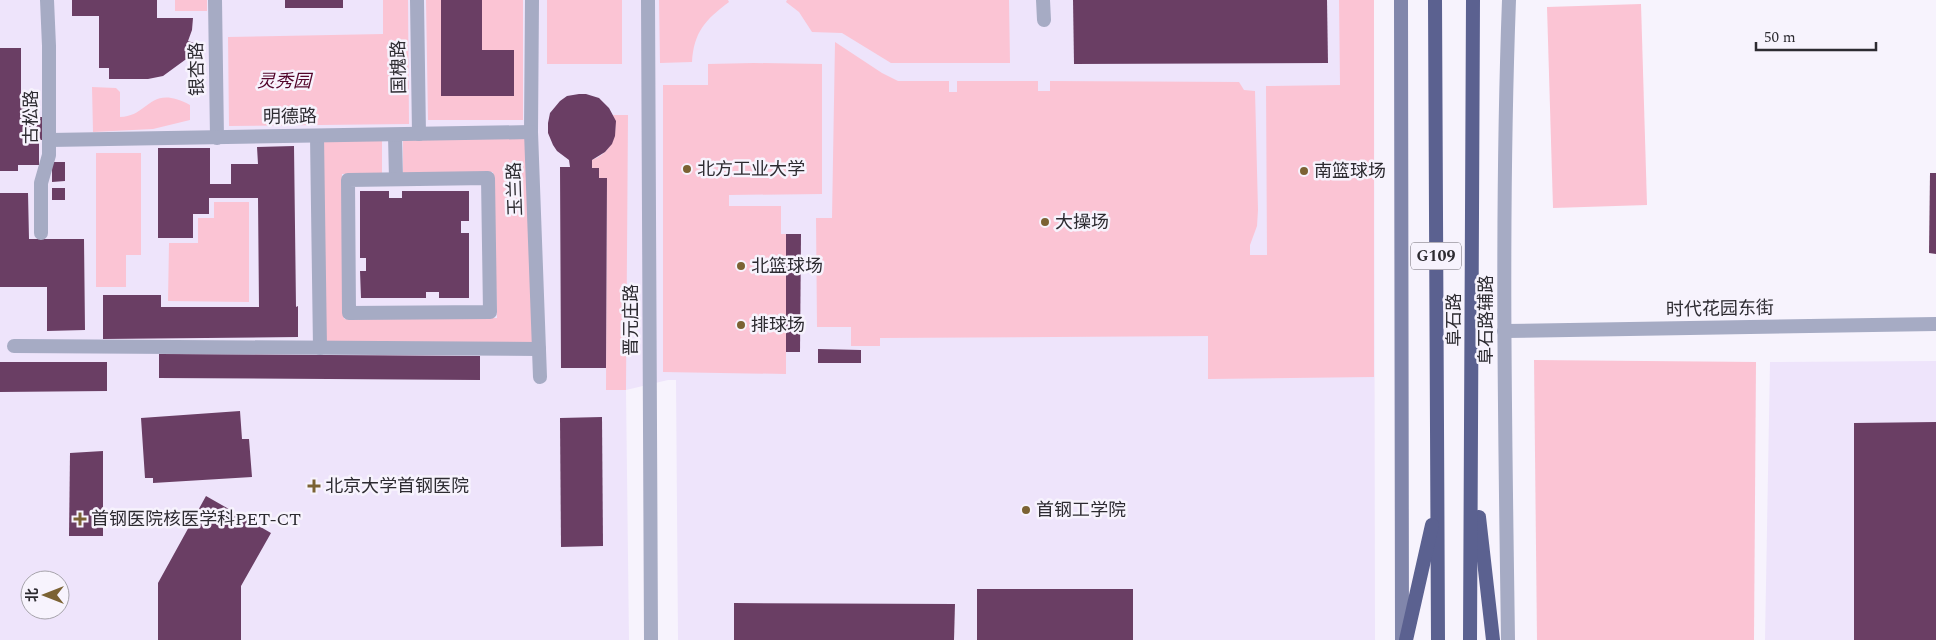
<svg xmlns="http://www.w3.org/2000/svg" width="1936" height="640" font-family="Spectral,'Noto Sans SC',serif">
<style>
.built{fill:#eee4fb;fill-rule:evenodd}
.green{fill:#fbc4d4}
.building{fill:#6a3e64}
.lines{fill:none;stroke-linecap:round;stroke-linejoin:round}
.minor{stroke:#a6abc4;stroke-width:14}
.tertiary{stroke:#a6abc4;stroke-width:14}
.secondary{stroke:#8186ab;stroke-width:14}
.trunk{stroke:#5b6190;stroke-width:14}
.poi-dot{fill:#7b6233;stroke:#f7f3fd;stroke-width:2}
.labels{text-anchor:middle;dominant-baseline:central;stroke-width:5;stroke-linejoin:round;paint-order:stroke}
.shield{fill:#f7f3fd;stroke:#6a676e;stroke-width:1}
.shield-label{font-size:16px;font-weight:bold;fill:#2d2b31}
.street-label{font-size:18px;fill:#2d2b31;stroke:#f7f3fd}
.park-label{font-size:18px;font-style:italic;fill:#53052a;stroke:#f7f3fd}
.poi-label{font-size:18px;fill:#2d2b31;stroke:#f7f3fd;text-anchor:start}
</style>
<rect width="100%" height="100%" fill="#f7f3fd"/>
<g class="built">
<path d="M 0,0 L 1374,0 L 1375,640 L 678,640 L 676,380 L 668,380 L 626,390 L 629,640 L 0,640 ZM 30,580 L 60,580 L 60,610 L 30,610 Z"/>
<path d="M 1936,361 L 1936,640 L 1765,640 L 1770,362 Z"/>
</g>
<g class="green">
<rect x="175" y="0" width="32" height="11"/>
<path d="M 383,0 L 408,0 L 409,124 L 229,126 L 228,37 L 383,34 Z"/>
<path d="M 426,0 L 441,0 L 441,96 L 513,96 L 514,50 L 482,50 L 482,0 L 523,0 L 523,120 L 428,120 Z"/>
<rect x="547" y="0" width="75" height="64"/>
<path d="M 659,0 L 728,0 L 729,2 C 705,20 694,32 692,62 L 660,63 Z"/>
<path d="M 787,0 L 1009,0 L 1010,63 L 891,63 L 842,33 L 812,32 L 799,12 L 786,2 Z"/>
<path d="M 1339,0 L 1374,0 L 1374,377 L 1208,379 L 1208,336 L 880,338 L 880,346 L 851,346 L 851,327 L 817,327 L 816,218 L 832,218 L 835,42 L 882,73 L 898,81 L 949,81 L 949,92 L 957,92 L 957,81 L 1038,81 L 1038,91 L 1050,91 L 1050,81 L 1239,82 L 1244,90 L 1255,91 L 1258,210 L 1257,226 L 1250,245 L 1250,255 L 1267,255 L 1266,86 L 1340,85 Z"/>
<path d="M 1641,4 L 1647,205 L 1553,208 L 1547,7 Z"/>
<path d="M 754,63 L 822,64 L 822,194 L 729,195 L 729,206 L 781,206 L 781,234 L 786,234 L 786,374 L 663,372 L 663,85 L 708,85 L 708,64 Z"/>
<path d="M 92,87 L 116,88 L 120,92 L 120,117 C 149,117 149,83 190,105 L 190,120 L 153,129 L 93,132 Z"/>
<path d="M 613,115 L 628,115 L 626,390 L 606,390 L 607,179 L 599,178 L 592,168 L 592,160 C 611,153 620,134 613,115 Z"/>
<path d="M 526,137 L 534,344 L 324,343 L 323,141 L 382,141 L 382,173 L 342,174 L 344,319 L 497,318 L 493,172 L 403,173 L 403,140 Z"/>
<path d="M 96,153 L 141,153 L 141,255 L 126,255 L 126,287 L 96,287 Z"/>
<path d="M 214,202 L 249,202 L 249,302 L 168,301 L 169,243 L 198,243 L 198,218 L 214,218 Z"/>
<path d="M 1534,360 L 1756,362 L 1754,640 L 1537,640 Z"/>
</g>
<g class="building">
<path d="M 72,0 L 157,0 L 157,18 L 193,18 L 192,30 L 188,41 L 197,44 L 189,57 L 163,76 L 148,79 L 109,79 L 109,68 L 99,68 L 99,16 L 72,16 Z"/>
<rect x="285" y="0" width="58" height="8"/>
<path d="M 441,0 L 482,0 L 482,50 L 514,50 L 514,96 L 441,96 Z"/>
<path d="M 1073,0 L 1327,0 L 1328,63 L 1074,64 Z"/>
<path d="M 0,48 L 21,48 L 21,94 L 38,93 L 38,117 L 44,117 L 44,140 L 39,140 L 39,165 L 18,165 L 18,171 L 0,171 Z"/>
<path d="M 579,94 L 586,94 L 599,98 L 609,108 L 616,121 L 615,136 L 612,144 L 605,152 L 592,160 L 592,168 L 599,168 L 599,178 L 607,178 L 606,368 L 561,368 L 560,167 L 570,167 L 569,160 L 557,151 L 553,145 L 548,133 L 548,123 L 550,113 L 560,101 L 567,96 Z"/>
<path d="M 294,146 L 296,307 L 298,306 L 298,337 L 103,339 L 103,295 L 161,295 L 161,307 L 259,307 L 258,198 L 209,198 L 209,214 L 193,214 L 193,238 L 158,238 L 158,148 L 210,148 L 210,184 L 231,184 L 231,164 L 258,164 L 257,147 Z"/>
<path d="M 52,162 L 65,162 L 65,181 L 52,182 Z"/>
<path d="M 1930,173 L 1936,173 L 1936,254 L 1929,253 Z"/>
<rect x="52" y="188" width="13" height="12"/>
<path d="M 360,191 L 389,191 L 389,198 L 402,198 L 402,191 L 469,191 L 469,221 L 461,221 L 461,233 L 469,233 L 469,298 L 439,298 L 439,292 L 426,292 L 426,298 L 361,298 L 360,271 L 366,271 L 366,258 L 360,258 Z"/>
<path d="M 0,193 L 28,193 L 29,239 L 84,239 L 85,330 L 47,331 L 47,287 L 0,287 Z"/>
<path d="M 786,234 L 801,234 L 800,352 L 786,352 Z"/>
<path d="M 818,349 L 861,350 L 861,363 L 818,363 Z"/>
<path d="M 159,354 L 480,356 L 480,380 L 159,378 Z"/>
<path d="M 0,362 L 107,362 L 107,391 L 0,392 Z"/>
<path d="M 240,411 L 242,439 L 249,439 L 252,477 L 153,483 L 153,478 L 145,478 L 141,418 Z"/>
<path d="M 602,417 L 603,546 L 561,547 L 560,418 Z"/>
<path d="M 1936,422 L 1936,640 L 1854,640 L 1854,423 Z"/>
<path d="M 103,451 L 103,536 L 69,536 L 70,453 Z"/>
<path d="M 206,496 L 271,533 L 241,586 L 241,640 L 158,640 L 158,583 Z"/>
<rect x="977" y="589" width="156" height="51"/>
<path d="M 734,603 L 955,604 L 954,640 L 734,640 Z"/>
</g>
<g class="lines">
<g class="minor">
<path d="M 215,0 L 217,138"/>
<path d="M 417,0 L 419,134"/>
<path d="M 532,0 L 531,132 L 540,377"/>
<path d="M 1043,0 L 1044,20"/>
<path d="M 395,135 L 396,179"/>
<path d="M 317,136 L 320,348"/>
<path d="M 50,140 L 531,132"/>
<path d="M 488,178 L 490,312 L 349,313 L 348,180 Z"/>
<path d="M 41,233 L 41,183 L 49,155 L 49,46 L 47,0"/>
<path d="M 14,346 L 539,349"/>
</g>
<g class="tertiary">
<path d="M 648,0 L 651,640"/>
<path d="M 1504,331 L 1936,324"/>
<path d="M 1508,640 C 1505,427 1501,213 1509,0"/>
</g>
<path class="secondary" d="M 1401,0 L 1402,640"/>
<g class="trunk">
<path d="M 1435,0 L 1438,640"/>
<path d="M 1479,517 L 1493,640"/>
<path d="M 1406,640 L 1432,525"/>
<path d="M 1470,640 L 1473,0"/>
</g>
</g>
<g class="poi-dot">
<circle cx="687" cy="169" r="5"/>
<circle cx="1304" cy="171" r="5"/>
<circle cx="1045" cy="222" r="5"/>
<circle cx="741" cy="266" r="5"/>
<circle cx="741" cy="325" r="5"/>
<path d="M311.5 478.5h5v5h5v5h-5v5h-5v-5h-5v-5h5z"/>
<circle cx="1026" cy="510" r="5"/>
<path d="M77.5 511.5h5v5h5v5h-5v5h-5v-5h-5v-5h5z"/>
</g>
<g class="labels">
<rect class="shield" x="1411" y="242.5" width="50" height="27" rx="4"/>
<g class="shield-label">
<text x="1436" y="256">G109</text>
</g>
<g class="street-label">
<text transform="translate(399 67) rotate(-91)">国槐路</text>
<text transform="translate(197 69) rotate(-91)">银杏路</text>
<text transform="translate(31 117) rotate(-90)">古松路</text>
<text transform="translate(290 117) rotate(-1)">明德路</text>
<text transform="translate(515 189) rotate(-92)">玉兰路</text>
<text transform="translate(1720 309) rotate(-1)">时代花园东街</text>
<text transform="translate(631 320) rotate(-90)">晋元庄路</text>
<text transform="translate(1454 320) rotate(-90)">阜石路</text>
<text transform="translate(1486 320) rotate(-90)">阜石路辅路</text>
</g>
<g class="park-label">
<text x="284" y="81">灵秀园</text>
</g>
<g class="poi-label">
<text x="697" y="169">北方工业大学</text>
<text x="1314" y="171">南篮球场</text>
<text x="1055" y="222">大操场</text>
<text x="751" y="266">北篮球场</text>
<text x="751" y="325">排球场</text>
<text x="325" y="486">北京大学首钢医院</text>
<text x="1036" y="510">首钢工学院</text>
<text x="91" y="519">首钢医院核医学科PET-CT</text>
</g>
</g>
<g transform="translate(45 595) rotate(270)"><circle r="24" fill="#f7f3fd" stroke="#a6a3ab"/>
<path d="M0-4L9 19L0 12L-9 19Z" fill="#7b6233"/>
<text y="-8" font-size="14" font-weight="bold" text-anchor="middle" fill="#2d2b31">北</text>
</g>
<path d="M1756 42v8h120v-8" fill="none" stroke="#2d2b31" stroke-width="2.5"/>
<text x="1764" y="42" font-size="15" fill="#2d2b31" stroke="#f7f3fd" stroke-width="4" paint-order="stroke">50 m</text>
</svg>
